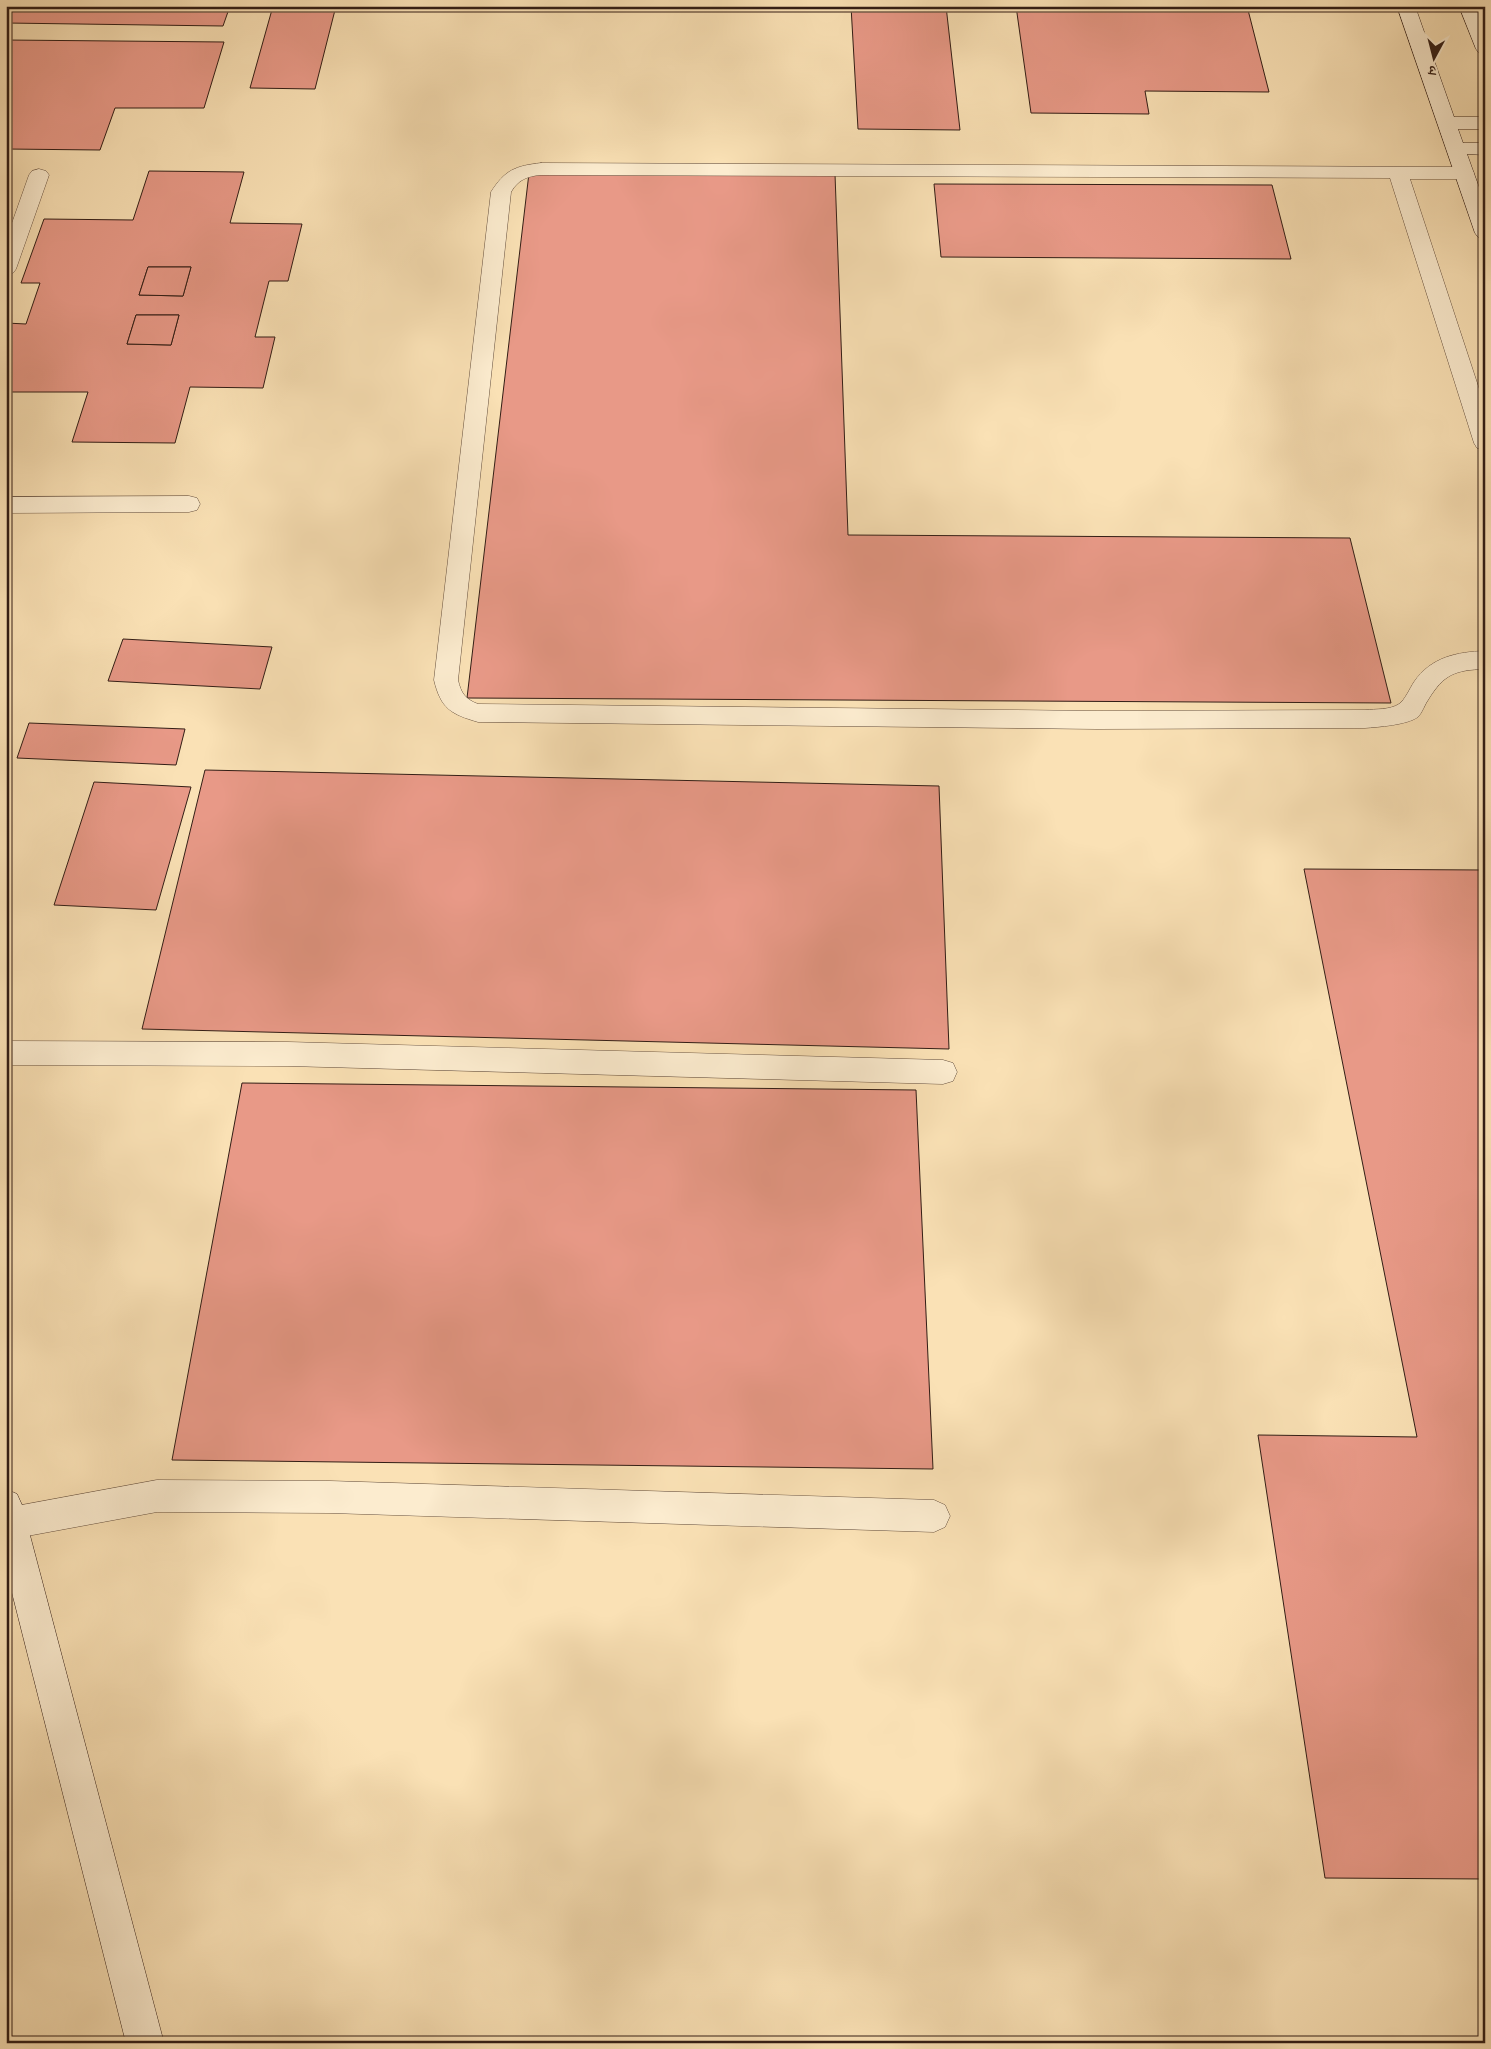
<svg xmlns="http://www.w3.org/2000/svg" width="1491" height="2049" font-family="'IM FELL Great Primer','Noto Serif Devanagari',serif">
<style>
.building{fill:#e89987;stroke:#321d15;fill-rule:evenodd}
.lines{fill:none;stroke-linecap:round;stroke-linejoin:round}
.lane-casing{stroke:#644e3d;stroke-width:1}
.secondary-casing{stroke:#321d15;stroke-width:1}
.lane{fill:#fceccf;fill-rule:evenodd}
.secondary{fill:#fceccf;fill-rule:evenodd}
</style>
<rect width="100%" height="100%" fill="#fae1b5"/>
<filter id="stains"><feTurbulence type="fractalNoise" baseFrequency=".004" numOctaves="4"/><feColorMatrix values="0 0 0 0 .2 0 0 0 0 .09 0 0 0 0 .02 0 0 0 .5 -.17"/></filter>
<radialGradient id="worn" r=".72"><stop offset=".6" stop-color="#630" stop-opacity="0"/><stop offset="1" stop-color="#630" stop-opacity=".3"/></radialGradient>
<g class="building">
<path d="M 6,6 L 230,6 L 223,26 L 6,23 Z"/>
<path d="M 273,6 L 336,6 L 315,89 L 250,88 Z"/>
<path d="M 851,6 L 946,6 L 960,130 L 858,129 Z"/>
<path d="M 1016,6 L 1247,6 L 1269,92 L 1145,91 L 1149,114 L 1031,113 Z"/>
<path d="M 6,40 L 224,42 L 204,108 L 115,108 L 100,150 L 6,149 Z"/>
<path d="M 149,171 L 244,172 L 230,223 L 302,224 L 288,281 L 269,281 L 255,337 L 275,337 L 263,388 L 190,387 L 175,443 L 72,442 L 88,392 L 6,392 L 6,323 L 26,324 L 40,283 L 21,283 L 44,219 L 133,220 ZM 148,267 L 191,267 L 183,296 L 139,295 ZM 136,315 L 179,315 L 171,345 L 127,344 Z"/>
<path d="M 529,173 L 835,174 L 848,535 L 1350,538 L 1391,703 L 467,698 Z"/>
<path d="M 934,184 L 1272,185 L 1291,259 L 941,257 Z"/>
<path d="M 148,267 L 191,267 L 183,296 L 139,295 Z"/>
<path d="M 136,315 L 179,315 L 171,345 L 127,344 Z"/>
<path d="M 123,639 L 272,647 L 260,689 L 108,681 Z"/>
<path d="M 29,723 L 185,729 L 176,765 L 17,758 Z"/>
<path d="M 205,770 L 939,786 L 949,1049 L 142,1029 Z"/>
<path d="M 94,782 L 191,787 L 156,910 L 54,905 Z"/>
<path d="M 1304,869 L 1485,870 L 1485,1879 L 1325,1878 L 1258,1435 L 1417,1437 Z"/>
<path d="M 242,1083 L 916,1090 L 933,1469 L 172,1460 Z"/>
</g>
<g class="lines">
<defs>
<g id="lane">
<path d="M 541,163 L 1464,167 L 1471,169 L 1474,173 L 1471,177 L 1464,179 L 1410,179 L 1485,407 L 1485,450 L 1477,448 L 1474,443 L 1390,178 L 541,175 C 527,176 518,180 511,192 L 458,680 C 461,693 465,699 478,704 L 1097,711 L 1365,710 C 1376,709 1390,710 1399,704 C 1405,700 1410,688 1414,682 C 1431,657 1457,652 1485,651 L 1485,669 C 1455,670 1444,674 1428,700 C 1425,704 1422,713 1418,717 C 1407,725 1378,727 1365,728 L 1097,729 L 478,722 C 451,714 441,709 434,680 L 491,192 C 505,170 515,166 541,163 Z"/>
<path d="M 39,169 L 46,171 L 49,175 L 16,269 L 13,273 L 6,275 L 6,240 L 29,175 L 32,171 Z"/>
<path d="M 189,496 L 197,498 L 200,504 L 197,510 L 189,512 L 6,513 L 6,497 Z"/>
<path d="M 6,1041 L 288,1042 L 943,1060 L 953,1063 L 957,1072 L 953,1081 L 943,1084 L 288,1066 L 6,1065 Z"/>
<path d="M 157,1480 L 330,1481 L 934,1500 L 945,1505 L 950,1516 L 945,1527 L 934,1532 L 330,1513 L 157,1512 L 11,1539 L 6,1537 L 6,1509 L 11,1507 Z"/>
</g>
<g id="secondary">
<path d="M 1397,6 L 1415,6 L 1454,117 L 1485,117 L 1485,129 L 1458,129 L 1463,143 L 1485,143 L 1485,155 L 1467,154 L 1485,204 L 1485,239 L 1478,237 L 1475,233 Z"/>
<path d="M 1459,6 L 1477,6 L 1485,26 L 1485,54 L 1479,53 L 1476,49 Z"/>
<path d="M 6,1489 L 17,1494 L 22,1505 L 164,2043 L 126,2043 L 6,1569 Z"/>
</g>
</defs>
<use href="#lane" class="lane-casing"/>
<use href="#secondary" class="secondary-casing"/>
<use href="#lane" class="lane"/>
<use href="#secondary" class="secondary"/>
</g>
<rect width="1491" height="2049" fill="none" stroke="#fae1b5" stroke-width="25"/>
<rect x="8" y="8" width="1476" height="2034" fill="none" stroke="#321d15" stroke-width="2.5"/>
<rect x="12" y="12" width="1466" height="2024" fill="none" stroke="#321d15"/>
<g transform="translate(1434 58) rotate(187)" stroke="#fceccf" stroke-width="4" paint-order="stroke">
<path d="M0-4L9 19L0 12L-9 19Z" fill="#321d15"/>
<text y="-8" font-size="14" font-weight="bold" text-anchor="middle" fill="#321d15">उ</text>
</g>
<rect width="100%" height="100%" filter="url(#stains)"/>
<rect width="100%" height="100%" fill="url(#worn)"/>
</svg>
